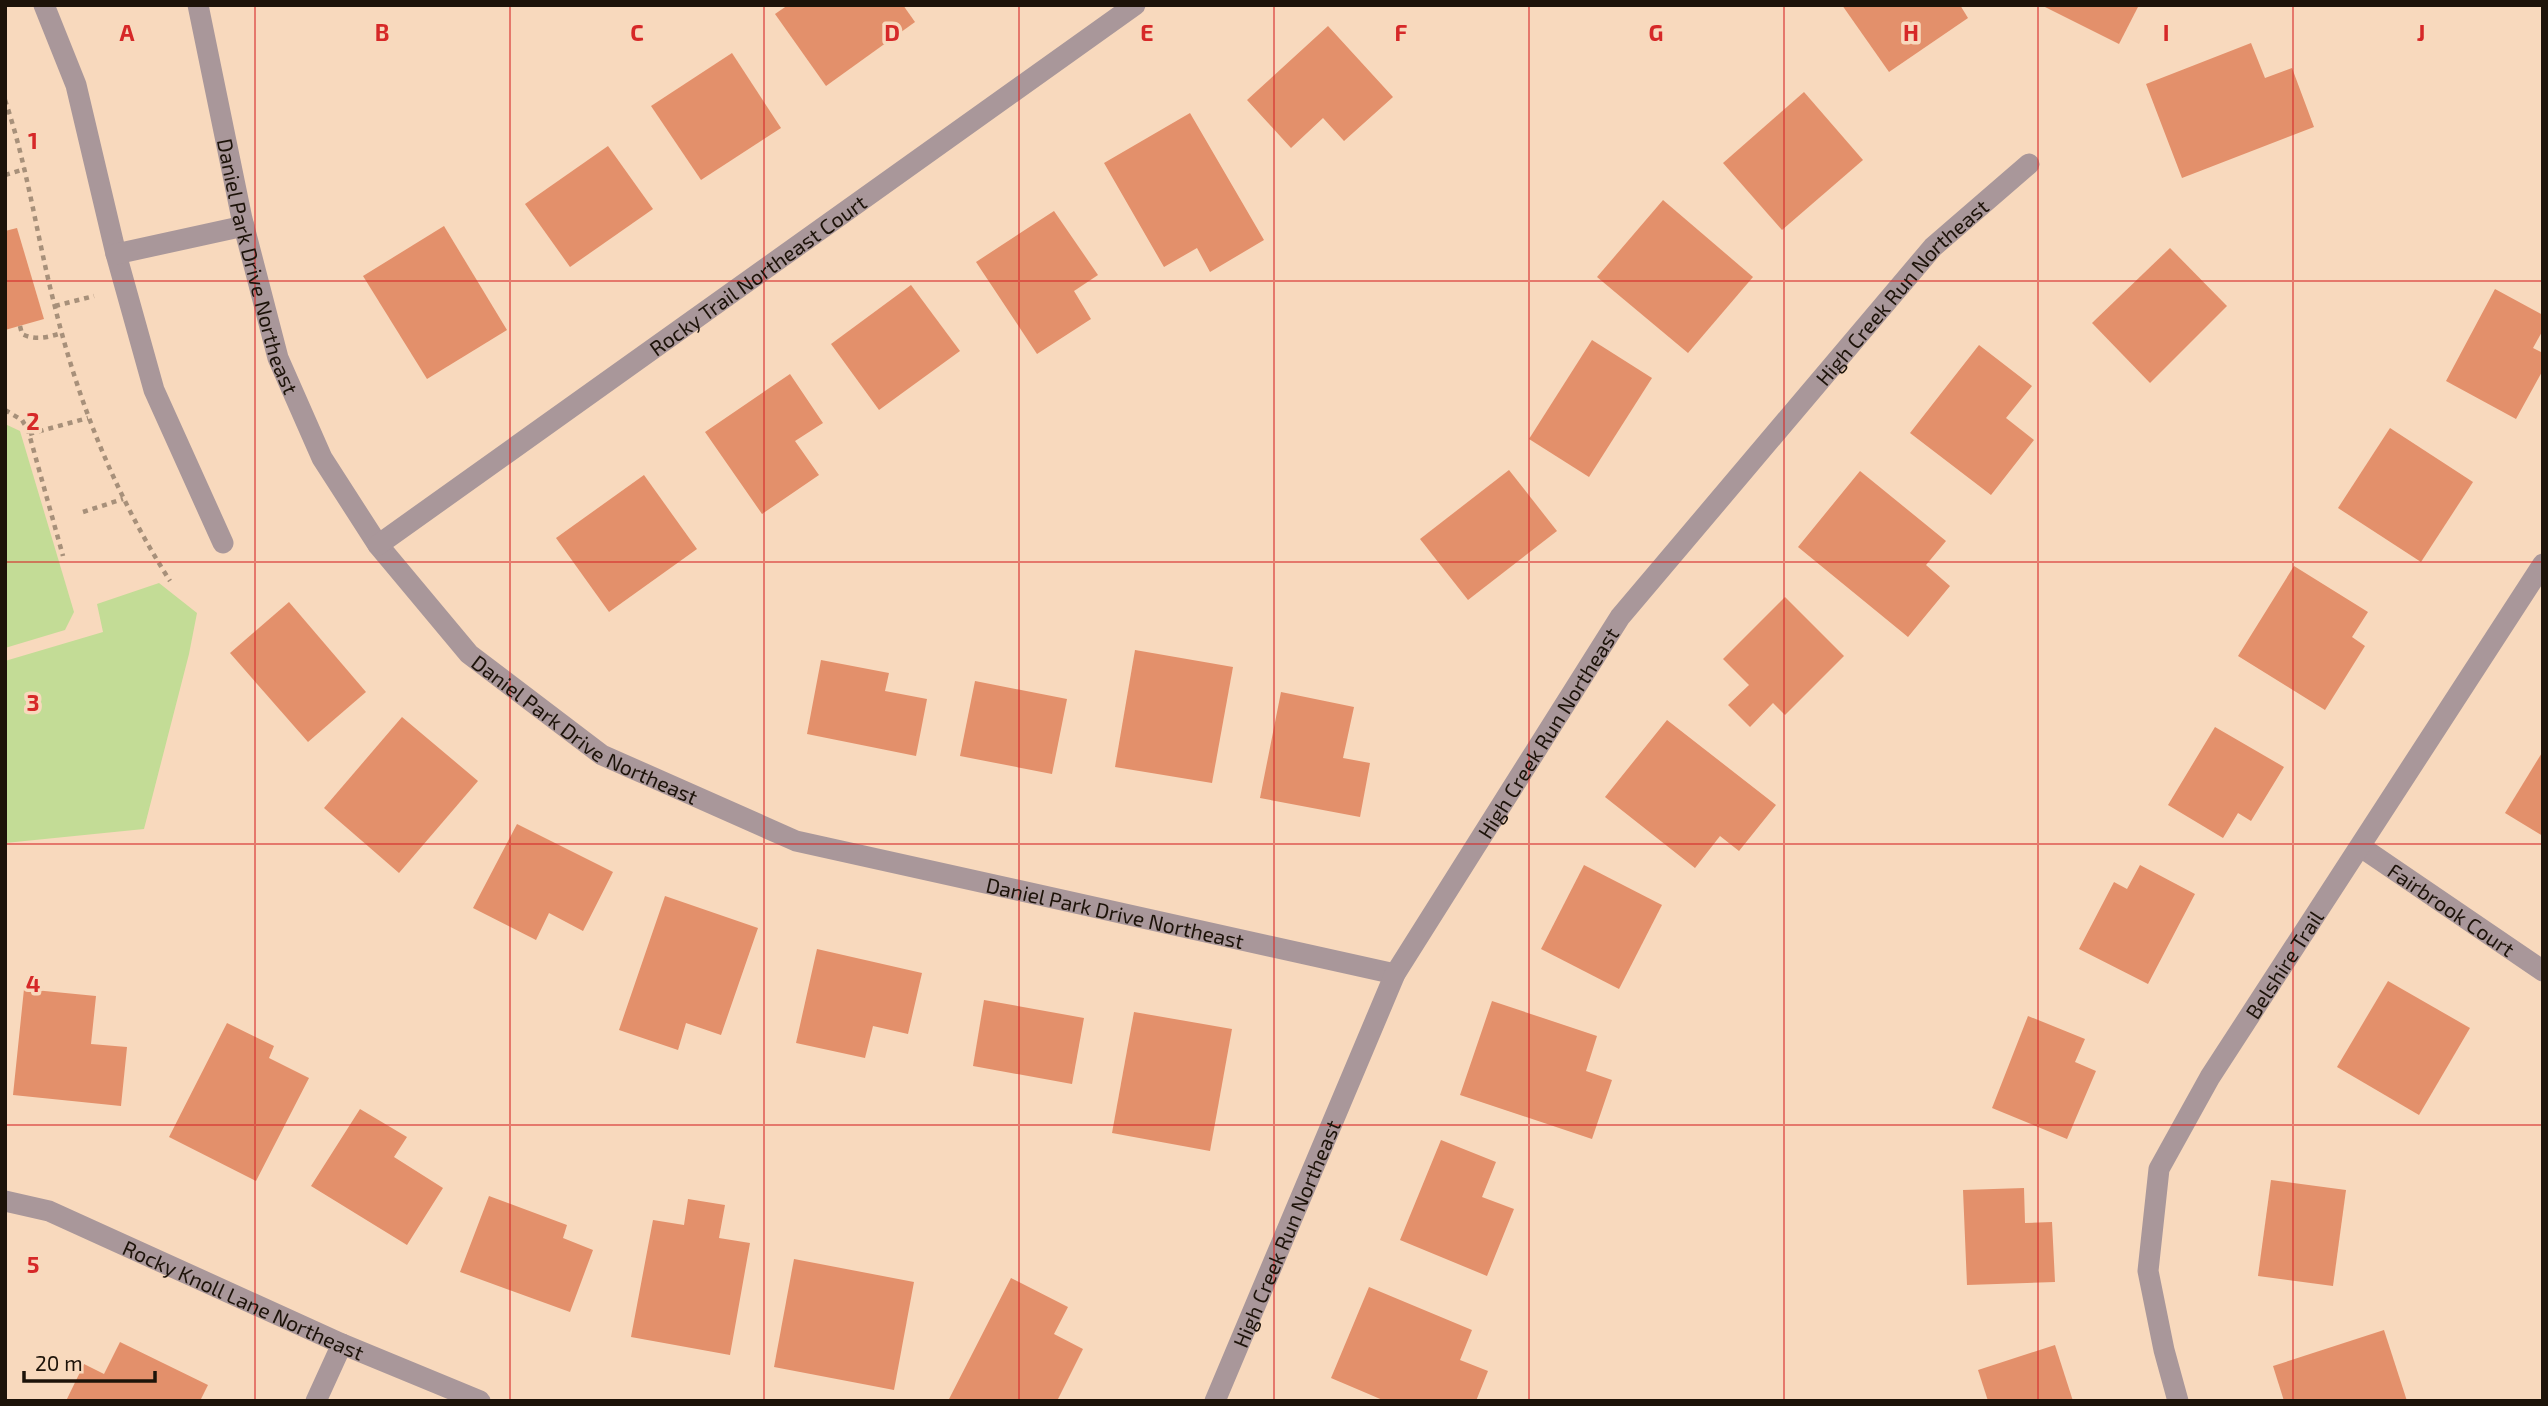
<svg xmlns="http://www.w3.org/2000/svg" width="2548" height="1406" font-family="'Exo 2',sans-serif">
<style>
.green{fill:#c3dc96}
.building{fill:#e3906b}
.lines{fill:none;stroke-linecap:round;stroke-linejoin:round}
.path{stroke:#a7907a;stroke-width:4.5;stroke-dasharray:5 5;stroke-linecap:butt}
.minor{stroke:#a9979a;stroke-width:21}
.grid{fill:none;stroke:#d62828;stroke-width:2;stroke-opacity:0.55}
.labels{text-anchor:middle;dominant-baseline:central;stroke-width:7;stroke-linejoin:round;paint-order:stroke}
.street-label{font-size:21px;fill:#1d1309;stroke:#f8d9bd}
.grid-label{font-size:23px;text-anchor:middle;font-weight:bold;fill:#d62828;stroke:#f8d9bd;stroke-width:7;stroke-linejoin:round;paint-order:stroke}
</style>
<rect width="100%" height="100%" fill="#f8d9bd"/>
<g class="green">
<path d="M 5,424 L 20,431 L 74,612 L 65,630 L 5,648 Z"/>
<path d="M 159,583 L 197,613 L 189,654 L 144,829 L 5,843 L 5,661 L 103,632 L 97,604 Z"/>
</g>
<g class="building">
<path d="M 788,5 L 903,5 L 915,22 L 826,86 L 775,14 Z"/>
<path d="M 1842,5 L 1960,5 L 1968,18 L 1889,72 Z"/>
<path d="M 2041,5 L 2139,5 L 2119,44 Z"/>
<path d="M 1328,26 L 1393,97 L 1344,141 L 1323,118 L 1291,148 L 1247,100 Z"/>
<path d="M 2251,43 L 2265,78 L 2292,68 L 2314,127 L 2182,178 L 2146,84 Z"/>
<path d="M 732,53 L 781,128 L 701,180 L 651,106 Z"/>
<path d="M 1804,92 L 1863,160 L 1782,230 L 1723,163 Z"/>
<path d="M 1190,113 L 1264,240 L 1210,272 L 1197,248 L 1164,267 L 1104,163 Z"/>
<path d="M 608,146 L 653,209 L 570,267 L 525,204 Z"/>
<path d="M 1663,200 L 1753,277 L 1688,353 L 1597,277 Z"/>
<path d="M 1054,211 L 1098,275 L 1074,291 L 1091,319 L 1037,354 L 976,262 Z"/>
<path d="M 444,226 L 507,330 L 427,379 L 363,276 Z"/>
<path d="M 17,228 L 44,319 L 5,330 L 5,231 Z"/>
<path d="M 2170,248 L 2227,306 L 2150,383 L 2092,323 Z"/>
<path d="M 911,285 L 960,351 L 879,410 L 831,344 Z"/>
<path d="M 2495,289 L 2543,315 L 2543,330 L 2533,348 L 2543,353 L 2543,370 L 2516,419 L 2446,381 Z"/>
<path d="M 1592,340 L 1652,378 L 1589,477 L 1529,439 Z"/>
<path d="M 1979,345 L 2032,386 L 2006,418 L 2034,440 L 1991,495 L 1910,433 Z"/>
<path d="M 790,374 L 823,423 L 795,441 L 819,475 L 762,514 L 705,432 Z"/>
<path d="M 2390,428 L 2473,482 L 2421,562 L 2338,508 Z"/>
<path d="M 1509,470 L 1557,531 L 1468,600 L 1420,539 Z"/>
<path d="M 1860,471 L 1946,541 L 1926,565 L 1950,586 L 1908,637 L 1798,547 Z"/>
<path d="M 644,475 L 697,549 L 609,612 L 556,538 Z"/>
<path d="M 2294,566 L 2368,612 L 2352,637 L 2365,646 L 2325,710 L 2238,656 Z"/>
<path d="M 1785,597 L 1844,656 L 1785,715 L 1773,703 L 1750,727 L 1728,705 L 1749,685 L 1723,659 Z"/>
<path d="M 289,602 L 366,692 L 308,742 L 230,653 Z"/>
<path d="M 1135,650 L 1233,667 L 1212,783 L 1115,767 Z"/>
<path d="M 821,660 L 889,673 L 885,691 L 927,699 L 916,756 L 807,734 Z"/>
<path d="M 975,681 L 1067,699 L 1052,774 L 960,756 Z"/>
<path d="M 1281,692 L 1354,707 L 1343,758 L 1370,763 L 1360,817 L 1260,798 Z"/>
<path d="M 402,717 L 478,781 L 399,873 L 324,808 Z"/>
<path d="M 1667,720 L 1776,805 L 1739,851 L 1720,836 L 1695,868 L 1605,797 Z"/>
<path d="M 2215,727 L 2284,767 L 2251,821 L 2238,813 L 2223,838 L 2168,805 Z"/>
<path d="M 2543,751 L 2543,836 L 2505,813 Z"/>
<path d="M 517,824 L 613,872 L 583,931 L 549,913 L 536,940 L 473,908 Z"/>
<path d="M 1584,865 L 1662,905 L 1619,989 L 1541,949 Z"/>
<path d="M 2140,865 L 2195,894 L 2148,984 L 2079,949 L 2114,882 L 2127,889 Z"/>
<path d="M 665,896 L 758,928 L 721,1035 L 686,1023 L 678,1050 L 619,1030 Z"/>
<path d="M 817,949 L 922,973 L 908,1034 L 873,1026 L 865,1058 L 796,1043 Z"/>
<path d="M 2388,981 L 2470,1028 L 2419,1115 L 2337,1067 Z"/>
<path d="M 24,989 L 96,996 L 91,1044 L 127,1047 L 121,1106 L 13,1095 Z"/>
<path d="M 984,1000 L 1084,1018 L 1072,1084 L 973,1066 Z"/>
<path d="M 1492,1001 L 1597,1036 L 1586,1071 L 1612,1080 L 1592,1139 L 1460,1095 Z"/>
<path d="M 1134,1012 L 1232,1029 L 1210,1151 L 1112,1133 Z"/>
<path d="M 2028,1016 L 2085,1039 L 2075,1062 L 2096,1071 L 2067,1139 L 1992,1108 Z"/>
<path d="M 227,1023 L 274,1046 L 269,1058 L 309,1078 L 256,1181 L 169,1137 Z"/>
<path d="M 360,1109 L 407,1137 L 394,1157 L 443,1188 L 407,1245 L 311,1186 Z"/>
<path d="M 1441,1140 L 1496,1162 L 1482,1197 L 1514,1209 L 1487,1276 L 1400,1240 Z"/>
<path d="M 2271,1180 L 2346,1190 L 2333,1286 L 2258,1276 Z"/>
<path d="M 2024,1188 L 2025,1223 L 2052,1222 L 2055,1282 L 1967,1285 L 1963,1190 Z"/>
<path d="M 489,1196 L 567,1225 L 563,1238 L 593,1250 L 570,1312 L 460,1272 Z"/>
<path d="M 688,1199 L 725,1205 L 719,1238 L 750,1243 L 730,1355 L 631,1337 L 653,1220 L 684,1225 Z"/>
<path d="M 794,1259 L 914,1282 L 894,1390 L 774,1367 Z"/>
<path d="M 1011,1278 L 1068,1307 L 1054,1334 L 1083,1349 L 1057,1401 L 948,1401 Z"/>
<path d="M 1369,1287 L 1472,1330 L 1460,1360 L 1488,1371 L 1476,1401 L 1385,1401 L 1331,1378 Z"/>
<path d="M 2384,1330 L 2407,1401 L 2284,1401 L 2273,1366 Z"/>
<path d="M 120,1342 L 208,1385 L 200,1401 L 66,1401 L 84,1364 L 104,1374 Z"/>
<path d="M 2055,1345 L 2073,1401 L 1988,1401 L 1978,1370 Z"/>
</g>
<g class="lines">
<g class="path">
<path d="M 5,100 C 28,168 37,238 55,307 C 79,405 116,496 170,581"/>
<path d="M 5,175 L 25,169"/>
<path d="M 55,306 L 94,296"/>
<path d="M 20,326 L 22,334 C 36,341 48,337 62,333"/>
<path d="M 5,410 L 22,420 L 28,430 L 63,556"/>
<path d="M 29,434 L 88,418"/>
<path d="M 83,512 L 123,499"/>
</g>
<g class="minor">
<path d="M 44,5 L 76,85 L 116,254 L 154,390 L 223,543"/>
<path id="s1" d="M 198,5 L 242,219 L 278,358 L 322,458 L 378,545 L 469,654 L 602,755 L 796,841 L 1395,974"/>
<path d="M 116,254 L 244,226"/>
<path id="s2" d="M 378,545 L 1135,5"/>
<path id="s3" d="M 2361,847 L 2543,971"/>
<path id="s4" d="M 5,1201 L 49,1211 L 342,1344 L 480,1401"/>
<path d="M 316,1401 L 342,1344"/>
<path id="s5" d="M 1215,1401 L 1395,974 L 1620,617 L 1933,247 L 2029,164"/>
<path id="s6" d="M 2178,1401 L 2164,1350 L 2148,1271 L 2159,1169 L 2210,1077 L 2543,564"/>
</g>
</g>
<path class="grid" d="M 255,5 L 255,1401M 510,5 L 510,1401M 764,5 L 764,1401M 1019,5 L 1019,1401M 1274,5 L 1274,1401M 1529,5 L 1529,1401M 1784,5 L 1784,1401M 2038,5 L 2038,1401M 2293,5 L 2293,1401M 5,281 L 2543,281M 5,562 L 2543,562M 5,844 L 2543,844M 5,1125 L 2543,1125"/>
<g class="labels">
<g class="street-label">
<text stroke="none"><textPath href="#s1" startOffset="268">Daniel Park Drive Northeast</textPath></text>
<text stroke="none"><textPath href="#s2" startOffset="466">Rocky Trail Northeast Court</textPath></text>
<text stroke="none"><textPath href="#s5" startOffset="1316">High Creek Run Northeast</textPath></text>
<text stroke="none"><textPath href="#s1" startOffset="856">Daniel Park Drive Northeast</textPath></text>
<text stroke="none"><textPath href="#s5" startOffset="749">High Creek Run Northeast</textPath></text>
<text stroke="none"><textPath href="#s3" startOffset="110">Fairbrook Court</textPath></text>
<text stroke="none"><textPath href="#s1" startOffset="1423">Daniel Park Drive Northeast</textPath></text>
<text stroke="none"><textPath href="#s6" startOffset="476">Belshire Trail</textPath></text>
<text stroke="none"><textPath href="#s5" startOffset="182">High Creek Run Northeast</textPath></text>
<text stroke="none"><textPath href="#s4" startOffset="259">Rocky Knoll Lane Northeast</textPath></text>
</g>
</g>
<g class="grid-label">
<text x="127" y="41">A</text>
<text x="382" y="41">B</text>
<text x="637" y="41">C</text>
<text x="892" y="41">D</text>
<text x="1147" y="41">E</text>
<text x="1401" y="41">F</text>
<text x="1656" y="41">G</text>
<text x="1911" y="41">H</text>
<text x="2166" y="41">I</text>
<text x="2421" y="41">J</text>
<text x="33" y="149">1</text>
<text x="33" y="430">2</text>
<text x="33" y="711">3</text>
<text x="33" y="992">4</text>
<text x="33" y="1273">5</text>
</g>
<rect width="2548" height="1406" fill="none" stroke="#1d1309" stroke-width="14"/>
<path d="M24 1371v10h131v-10" fill="none" stroke="#1d1309" stroke-width="3.5"/>
<text x="35" y="1371" font-size="21" fill="#1d1309" stroke="#f8d9bd" stroke-width="5" paint-order="stroke">20 m</text>
</svg>
